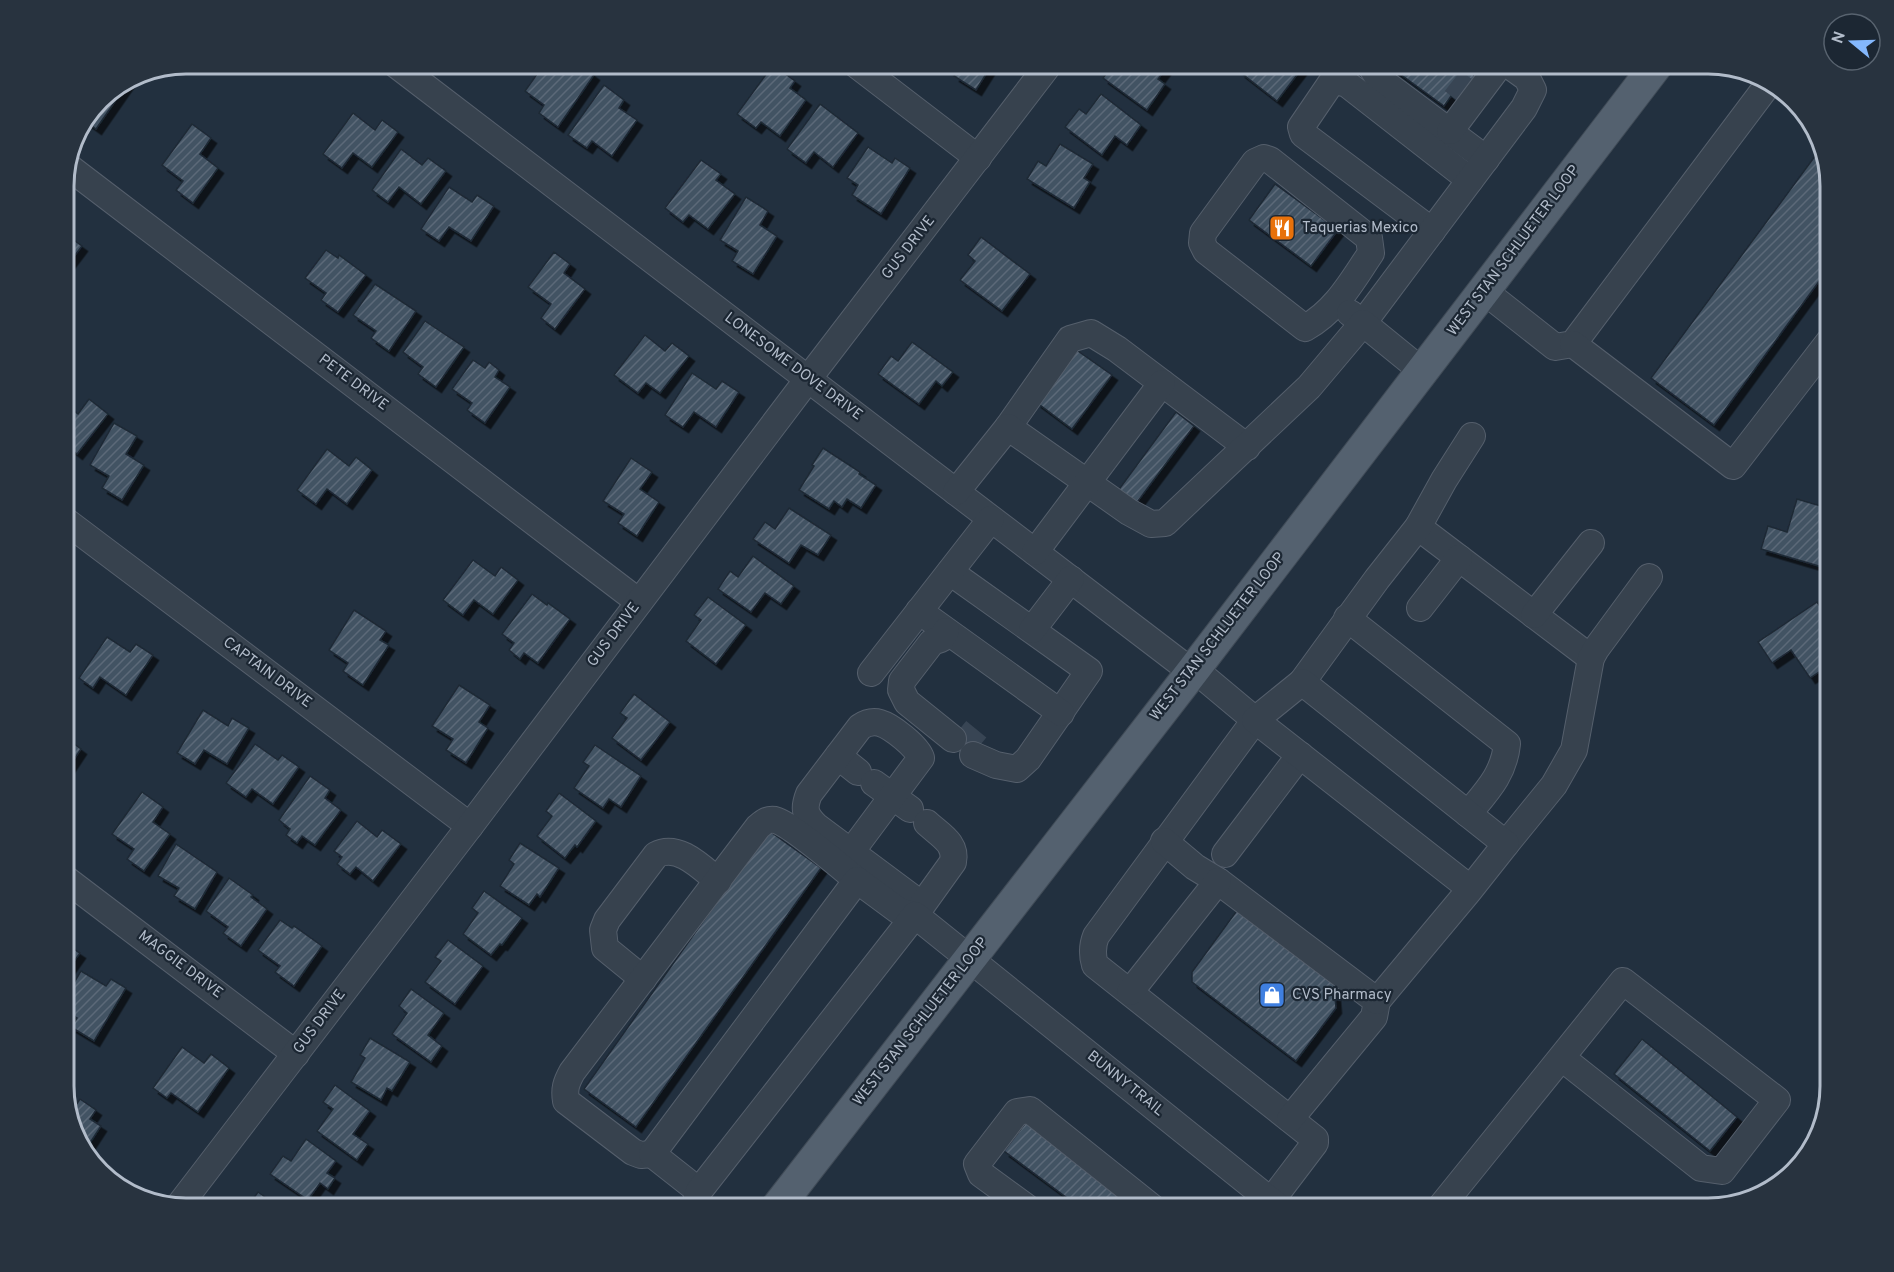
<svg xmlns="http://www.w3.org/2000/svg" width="1894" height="1272" font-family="Overpass,sans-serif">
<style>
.building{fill:url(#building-hatch);stroke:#1e2935;stroke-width:1.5;filter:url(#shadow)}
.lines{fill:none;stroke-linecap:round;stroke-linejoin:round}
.minor-tunnel{stroke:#384554;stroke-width:26;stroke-dasharray:26 13;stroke-linecap:butt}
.minor-casing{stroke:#555f6c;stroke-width:28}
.major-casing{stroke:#404b57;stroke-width:34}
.minor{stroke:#37424e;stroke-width:26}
.major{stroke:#54616f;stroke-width:32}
.labels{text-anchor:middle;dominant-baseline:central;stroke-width:4.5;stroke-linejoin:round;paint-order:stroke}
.poi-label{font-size:15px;fill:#b2bcca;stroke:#1c2733;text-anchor:start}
.street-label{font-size:15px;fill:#b2bcca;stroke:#1c2733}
.rim{fill:none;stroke:#b2bcca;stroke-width:3}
</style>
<defs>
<pattern id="building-hatch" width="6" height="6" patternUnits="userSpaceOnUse" patternTransform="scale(1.5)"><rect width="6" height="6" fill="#435263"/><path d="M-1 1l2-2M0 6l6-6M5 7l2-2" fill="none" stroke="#5c6978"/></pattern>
<filter id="shadow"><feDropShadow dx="5.5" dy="5.5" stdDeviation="0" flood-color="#0009"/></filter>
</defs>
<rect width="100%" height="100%" fill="#22303f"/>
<g class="building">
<path d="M 545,63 L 578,63 L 594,75 L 558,127 L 539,113 L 544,105 L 525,91 Z"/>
<path d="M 953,63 L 993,63 L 976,90 L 954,76 L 960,67 Z"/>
<path d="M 1114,63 L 1120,67 L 1124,63 L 1162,63 L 1167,67 L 1158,79 L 1165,84 L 1147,110 L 1103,78 Z"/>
<path d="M 1247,63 L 1306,63 L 1277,101 L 1240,72 Z"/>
<path d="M 1385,63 L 1475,63 L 1469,72 L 1477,77 L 1459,102 L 1451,96 L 1444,106 Z"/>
<path d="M 773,65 L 795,81 L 790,88 L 806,100 L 780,136 L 761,122 L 756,128 L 737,114 Z"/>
<path d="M 132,77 L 96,129 L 85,121 L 99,99 Z"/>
<path d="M 604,85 L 624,100 L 619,108 L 637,120 L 612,156 L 592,141 L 587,148 L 568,135 Z"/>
<path d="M 1101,94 L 1141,125 L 1127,145 L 1115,136 L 1102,155 L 1065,127 L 1079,109 L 1086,114 Z"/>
<path d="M 820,104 L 858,133 L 833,167 L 814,152 L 806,163 L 787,149 Z"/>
<path d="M 353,113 L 375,130 L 382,120 L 398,132 L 372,167 L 353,153 L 342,168 L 323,154 Z"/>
<path d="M 192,124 L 211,138 L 200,154 L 218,168 L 193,203 L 176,190 L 183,181 L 162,165 Z"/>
<path d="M 1060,144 L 1093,164 L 1084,178 L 1090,182 L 1074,208 L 1027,179 L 1038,161 L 1046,166 Z"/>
<path d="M 868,147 L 892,163 L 895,158 L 910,168 L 881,214 L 852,195 L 858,185 L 847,178 Z"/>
<path d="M 1821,148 L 1831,186 L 1831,265 L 1714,425 L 1651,378 Z"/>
<path d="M 401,149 L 422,165 L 428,158 L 446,171 L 421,204 L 399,187 L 388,202 L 372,190 Z"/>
<path d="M 701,160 L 721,174 L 716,180 L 735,194 L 708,229 L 689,215 L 683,222 L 665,208 Z"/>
<path d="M 1275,184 L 1338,230 L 1311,266 L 1249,220 Z"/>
<path d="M 449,187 L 472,202 L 477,195 L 494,206 L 471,241 L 449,227 L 439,241 L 421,229 Z"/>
<path d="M 746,197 L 768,211 L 760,225 L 777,236 L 753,274 L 732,261 L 738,251 L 720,240 Z"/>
<path d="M 64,233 L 82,246 L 63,271 L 63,233 Z"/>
<path d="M 981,237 L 1030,274 L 1002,311 L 960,280 L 975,261 L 968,255 Z"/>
<path d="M 326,250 L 338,258 L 339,255 L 366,275 L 338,312 L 321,300 L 326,293 L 305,278 Z"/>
<path d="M 554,252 L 570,264 L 564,273 L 585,289 L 555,329 L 541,318 L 551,304 L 528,287 Z"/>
<path d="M 375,284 L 416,311 L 389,351 L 371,338 L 376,331 L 353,315 Z"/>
<path d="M 425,321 L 464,347 L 436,387 L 418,374 L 423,367 L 403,352 Z"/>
<path d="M 645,335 L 665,351 L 672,343 L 689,356 L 660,393 L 646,383 L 638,393 L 614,375 Z"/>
<path d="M 912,342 L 953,372 L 942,386 L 936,381 L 919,404 L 878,374 L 891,356 L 898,361 Z"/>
<path d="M 1075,349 L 1112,375 L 1072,429 L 1036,402 Z"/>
<path d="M 473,360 L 485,368 L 489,362 L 499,370 L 495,377 L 510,387 L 485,423 L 467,410 L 472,403 L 452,389 Z"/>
<path d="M 692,373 L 716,389 L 722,381 L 739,392 L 716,427 L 694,412 L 683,427 L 665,415 Z"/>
<path d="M 89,399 L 108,414 L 77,454 L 63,443 L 63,402 L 78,414 Z"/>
<path d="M 1176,412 L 1194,426 L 1135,505 L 1117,492 Z"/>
<path d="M 114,423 L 137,436 L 126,454 L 144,465 L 122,500 L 102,488 L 109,476 L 90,465 Z"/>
<path d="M 823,448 L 860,472 L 859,474 L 876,485 L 861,508 L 847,499 L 842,507 L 834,501 L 829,509 L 799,490 L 814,466 L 812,465 Z"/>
<path d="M 327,449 L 349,466 L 356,457 L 372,470 L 347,504 L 327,489 L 316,504 L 297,490 Z"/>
<path d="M 1831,451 L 1831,471 L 1821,464 Z"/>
<path d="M 631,458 L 652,472 L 640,489 L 659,502 L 637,536 L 618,523 L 624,514 L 603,501 Z"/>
<path d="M 1797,499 L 1831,509 L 1831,561 L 1829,569 L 1761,549 L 1768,526 L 1787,532 Z"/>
<path d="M 789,508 L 831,535 L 818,555 L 801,545 L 789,563 L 753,539 L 765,522 L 775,529 Z"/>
<path d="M 753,556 L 794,586 L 781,604 L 765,593 L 751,612 L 718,589 L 730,571 L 738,577 Z"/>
<path d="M 473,560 L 495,576 L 501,567 L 518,580 L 493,614 L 474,600 L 463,615 L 443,600 Z"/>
<path d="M 532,594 L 547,605 L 548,603 L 570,619 L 538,663 L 524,653 L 520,659 L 509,650 L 514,643 L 502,634 Z"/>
<path d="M 708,597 L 746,625 L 716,664 L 686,641 L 701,620 L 694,615 Z"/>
<path d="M 1817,602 L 1831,622 L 1831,664 L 1810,678 L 1791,650 L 1772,663 L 1758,642 Z"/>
<path d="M 354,610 L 386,631 L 380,640 L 389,645 L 363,685 L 343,671 L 348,663 L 329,650 Z"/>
<path d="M 107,637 L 130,652 L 136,644 L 153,655 L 126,695 L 100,677 L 93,688 L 79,678 Z"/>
<path d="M 459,685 L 490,705 L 479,722 L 488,728 L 466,763 L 446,750 L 453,739 L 432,726 Z"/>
<path d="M 634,694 L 670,722 L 641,760 L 612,738 L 627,718 L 620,713 Z"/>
<path d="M 203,710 L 228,726 L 232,718 L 249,728 L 227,764 L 204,750 L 195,764 L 177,753 Z"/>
<path d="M 65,737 L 81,749 L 63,776 L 63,739 Z"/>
<path d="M 255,744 L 278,760 L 282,755 L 299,767 L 273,804 L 252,789 L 246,797 L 226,783 Z"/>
<path d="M 595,745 L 641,776 L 621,807 L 609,799 L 603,808 L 574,788 L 589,766 L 583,762 Z"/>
<path d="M 310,776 L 330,790 L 325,798 L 341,810 L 315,845 L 302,836 L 297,843 L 286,835 L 290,829 L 279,820 Z"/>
<path d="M 142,792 L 163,807 L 153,822 L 170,834 L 144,871 L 127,859 L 134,849 L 112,834 Z"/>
<path d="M 559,793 L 596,821 L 577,847 L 575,845 L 565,858 L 537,836 L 552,816 L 546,811 Z"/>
<path d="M 357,821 L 377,837 L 382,830 L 401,844 L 373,881 L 356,867 L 350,874 L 337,864 L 342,857 L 334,851 Z"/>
<path d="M 768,830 L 821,868 L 636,1127 L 584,1089 Z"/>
<path d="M 520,843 L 559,868 L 540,897 L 537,894 L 529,905 L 500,886 L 514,864 L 509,860 Z"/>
<path d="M 176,844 L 217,872 L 195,909 L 174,896 L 179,888 L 158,876 Z"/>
<path d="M 229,878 L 253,895 L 251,897 L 267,909 L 241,946 L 223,933 L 228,927 L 206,911 Z"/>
<path d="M 484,891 L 522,918 L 502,945 L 500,944 L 491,955 L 463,934 L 478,913 L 472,908 Z"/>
<path d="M 1241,905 L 1333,974 L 1336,1008 L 1296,1061 L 1192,982 L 1192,972 Z"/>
<path d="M 280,920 L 292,928 L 294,926 L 322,946 L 294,986 L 275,972 L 280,966 L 258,950 Z"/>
<path d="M 448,940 L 483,966 L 455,1004 L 425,982 L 441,961 L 435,957 Z"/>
<path d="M 63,942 L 80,953 L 63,977 Z"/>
<path d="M 81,971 L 106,986 L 111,979 L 126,988 L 94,1041 L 71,1027 L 77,1018 L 63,1010 L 63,1001 Z"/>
<path d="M 411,989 L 444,1013 L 428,1035 L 442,1046 L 431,1062 L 392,1034 L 407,1013 L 399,1006 Z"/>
<path d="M 370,1038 L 410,1062 L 392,1091 L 387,1088 L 381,1100 L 351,1082 L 365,1058 L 360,1055 Z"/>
<path d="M 1642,1039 L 1737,1117 L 1710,1151 L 1614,1074 Z"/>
<path d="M 182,1047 L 204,1063 L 211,1054 L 229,1068 L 198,1112 L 171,1093 L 167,1098 L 153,1088 Z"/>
<path d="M 335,1085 L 370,1111 L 353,1134 L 368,1144 L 357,1160 L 317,1131 L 333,1109 L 323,1102 Z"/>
<path d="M 64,1097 L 76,1105 L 80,1099 L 96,1110 L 90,1119 L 101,1126 L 84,1152 L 79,1147 Z"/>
<path d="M 1027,1121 L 1139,1209 L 1082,1209 L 1004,1151 Z"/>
<path d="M 306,1139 L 336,1161 L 327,1173 L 335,1178 L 328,1189 L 320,1183 L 308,1200 L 270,1174 L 283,1156 L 291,1161 Z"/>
<path d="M 258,1192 L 282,1209 L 246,1209 Z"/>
</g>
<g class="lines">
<g class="minor-tunnel">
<path d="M 1455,99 L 1474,75"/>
<path d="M 958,731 L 980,749"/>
</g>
<defs>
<g id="minor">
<path d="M 394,63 L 1192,672"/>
<path d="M 854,63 L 978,158"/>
<path d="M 1369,63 L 1379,79 L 1486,159"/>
<path d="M 1450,131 L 1501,63"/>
<path d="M 1264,158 L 1270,160 L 1369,238 L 1371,253 C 1352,281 1336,311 1305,328 L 1206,251 L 1202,243 L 1203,233 L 1255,162 Z"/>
<path d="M 66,165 L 639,602"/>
<path d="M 1432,231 L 1303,134 L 1301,127 L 1333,80 L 1347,84 L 1470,180"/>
<path d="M 1484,291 L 1555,347 L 1573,344 L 1770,82"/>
<path d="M 1350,313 L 1363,323 L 1524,108 L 1533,90 L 1527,78 L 1506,63"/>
<path d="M 1573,344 L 1733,466 L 1831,339"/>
<path d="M 1008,427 L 1070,339 L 1091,333 L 1117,349 L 1247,447"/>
<path d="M 956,492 L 1008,427 L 1129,512 L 1151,524 L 1165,523 L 1309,387 L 1363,323 L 1422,371"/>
<path d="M 63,519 L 470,826"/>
<path d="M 1418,527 L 1591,658"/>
<path d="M 1035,552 L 1162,383"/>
<path d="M 950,572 L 1089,671 L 1028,759 L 1017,769 L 996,765 L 973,755"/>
<path d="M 1420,608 L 1459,558"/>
<path d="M 919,611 L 1061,713"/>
<path d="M 1534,615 L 1591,543"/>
<path d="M 1347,618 L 1507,744 C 1504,774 1487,791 1468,814"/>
<path d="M 1032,630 L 1071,579"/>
<path d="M 946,631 L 941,639 L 932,642 L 902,681 L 901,690 L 907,702 L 953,739"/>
<path d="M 1194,669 L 1255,720 L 1096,936 C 1092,946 1092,955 1095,965 L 1315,1139 L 1315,1143 L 1271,1201"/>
<path d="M 871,673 L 991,519"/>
<path d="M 1302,682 L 1377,579 L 1418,527 L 1444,480 L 1472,436"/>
<path d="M 838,756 L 858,772"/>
<path d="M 874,783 L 910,809"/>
<path d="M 1164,841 L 1195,867 L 1218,881 L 1377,1001 L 1374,1017 L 1290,1119"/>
<path d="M 1506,844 L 1554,785 L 1574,750 L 1591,658 L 1596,649 L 1649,577"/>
<path d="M 851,852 L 921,758 C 918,747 891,726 880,723 C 873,721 866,723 860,727 L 809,794 C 803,809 805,815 816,826 L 914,899 L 915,915"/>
<path d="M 1225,854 L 1300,755"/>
<path d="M 63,877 L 296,1054"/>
<path d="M 915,915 L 953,862 C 957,843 940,835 927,823"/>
<path d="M 643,979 L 605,948 L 603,930 L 607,920 L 656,855 C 678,843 701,867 718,881"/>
<path d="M 1130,992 L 1218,881"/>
<path d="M 1377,1001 L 1468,892 L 1462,882 L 1255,720 L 1302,682 L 1506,844 L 1468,892"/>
<path d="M 652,1154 L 641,1155 L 633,1152 L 566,1101 C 564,1089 566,1083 572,1072 L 758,827 C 764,822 767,819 775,820 C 791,824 842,868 857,880"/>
<path d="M 699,1191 L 652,1154 L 857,880 L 899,911 L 915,915"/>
<path d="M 178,1207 L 470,826 L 808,379 L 1050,63"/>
<path d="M 696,1209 L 696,1201 L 699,1191 L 915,915 L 1281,1209"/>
<path d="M 1029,1209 L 981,1174 L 977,1164 L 1017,1112 L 1030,1110 L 1154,1209"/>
<path d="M 1439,1209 L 1623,981 L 1777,1100 L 1722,1171 L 1701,1168 L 1562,1058"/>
</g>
<path id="major" d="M 776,1209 L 1192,672 L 1658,63"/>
</defs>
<use href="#minor" class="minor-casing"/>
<use href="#major" class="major-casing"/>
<use href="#minor" class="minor"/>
<use href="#major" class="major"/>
</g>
<defs>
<symbol id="restaurant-square" viewBox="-11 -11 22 22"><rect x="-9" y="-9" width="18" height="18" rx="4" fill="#e8710a" stroke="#1c2733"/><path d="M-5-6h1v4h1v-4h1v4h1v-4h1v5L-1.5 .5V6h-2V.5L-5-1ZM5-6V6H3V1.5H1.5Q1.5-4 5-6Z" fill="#fff"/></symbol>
<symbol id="shop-square" viewBox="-11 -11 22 22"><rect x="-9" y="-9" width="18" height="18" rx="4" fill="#3f7fe0" stroke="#1c2733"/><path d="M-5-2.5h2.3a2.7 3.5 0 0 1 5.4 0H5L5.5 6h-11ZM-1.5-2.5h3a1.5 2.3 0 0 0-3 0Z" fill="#fff"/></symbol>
</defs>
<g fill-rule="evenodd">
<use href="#restaurant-square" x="1267" y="213" width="30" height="30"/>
<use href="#shop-square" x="1257" y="980" width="30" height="30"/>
</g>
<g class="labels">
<g class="poi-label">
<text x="1302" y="228">Taquerias Mexico</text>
<text x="1292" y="995">CVS Pharmacy</text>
</g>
<g class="street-label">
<text transform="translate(909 248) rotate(-52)">GUS DRIVE</text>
<text transform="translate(1514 251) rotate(-53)">WEST STAN SCHLUETER LOOP</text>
<text transform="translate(793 367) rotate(37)">LONESOME DOVE DRIVE</text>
<text transform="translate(353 383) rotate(37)">PETE DRIVE</text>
<text transform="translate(614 635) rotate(-53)">GUS DRIVE</text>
<text transform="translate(1218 637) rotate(-52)">WEST STAN SCHLUETER LOOP</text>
<text transform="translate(267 673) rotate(37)">CAPTAIN DRIVE</text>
<text transform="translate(180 965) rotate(37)">MAGGIE DRIVE</text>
<text transform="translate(320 1022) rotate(-53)">GUS DRIVE</text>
<text transform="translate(921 1022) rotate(-52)">WEST STAN SCHLUETER LOOP</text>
<text transform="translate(1125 1084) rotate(39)">BUNNY TRAIL</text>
</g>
</g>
<path d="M0 0H1894V1272H0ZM186 74H1708A112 112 0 0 1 1820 186V1086A112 112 0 0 1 1708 1198H186A112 112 0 0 1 74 1086V186A112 112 0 0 1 186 74Z" fill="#28333f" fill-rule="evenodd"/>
<path class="rim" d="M186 74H1708A112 112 0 0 1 1820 186V1086A112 112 0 0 1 1708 1198H186A112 112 0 0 1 74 1086V186A112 112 0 0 1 186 74Z"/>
<g transform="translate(1852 42) rotate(289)"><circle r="28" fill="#1c2733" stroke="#58636f" stroke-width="1.5"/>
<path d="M0-4.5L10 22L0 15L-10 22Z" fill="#84b8fd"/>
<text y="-9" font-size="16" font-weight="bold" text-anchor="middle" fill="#b2bcca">N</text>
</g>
</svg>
